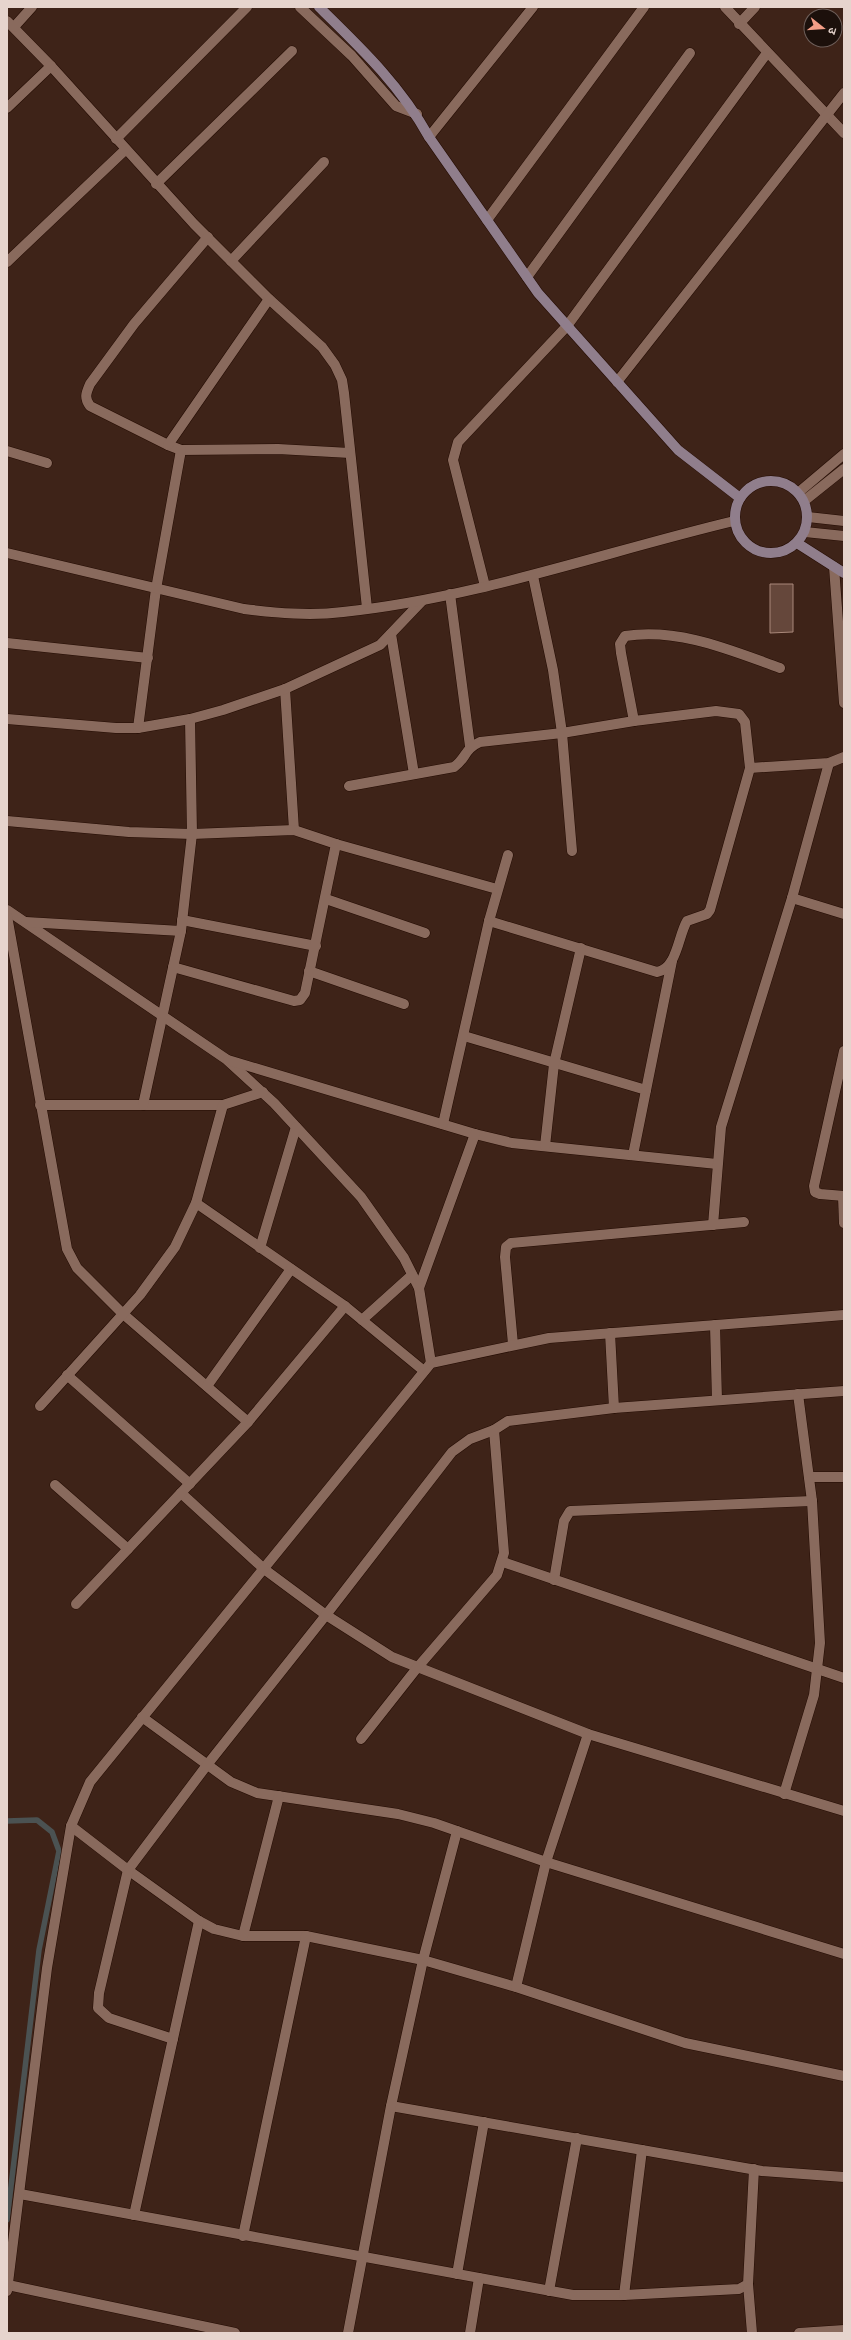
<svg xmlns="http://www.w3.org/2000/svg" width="851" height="2340" font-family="Overpass,'Noto Sans Devanagari',sans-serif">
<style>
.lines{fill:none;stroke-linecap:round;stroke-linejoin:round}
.stream{stroke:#4b5252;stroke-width:5.5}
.building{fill:#65473b;stroke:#a9887a}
.minor-casing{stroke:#240c03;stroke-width:11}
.tertiary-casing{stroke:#240c03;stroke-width:11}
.secondary-casing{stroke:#240c03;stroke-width:11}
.minor{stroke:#896a5d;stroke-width:10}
.tertiary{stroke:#896a5d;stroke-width:10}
.secondary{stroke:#907e8c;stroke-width:10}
</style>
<rect width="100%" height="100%" fill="#3e2318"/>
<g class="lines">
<path class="stream" d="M 7,1821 L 37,1820 L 52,1832 L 59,1851 L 39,1950 L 7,2220"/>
</g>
<path class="building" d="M 770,584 L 793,584 L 793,632 L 770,633 Z"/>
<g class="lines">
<defs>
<g id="minor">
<path d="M 300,7 L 352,56 L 396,106 L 417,114"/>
<path d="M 725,7 L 844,133"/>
<path d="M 7,21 L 51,66 L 194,224 L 269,299 L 322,347 L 335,365 L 342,380 L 344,393 L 367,608"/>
<path d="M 739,24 L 755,7"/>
<path d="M 14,27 L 32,7"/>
<path d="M 7,108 L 51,66"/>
<path d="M 429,137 L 533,7"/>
<path d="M 116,139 L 247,7"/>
<path d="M 156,184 L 292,51"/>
<path d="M 487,220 L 644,7"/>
<path d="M 208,237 L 134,324 L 90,384 C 86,393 84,398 90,406 L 168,445 L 181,450 L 278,449 L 350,453"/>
<path d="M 231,261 L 324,162"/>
<path d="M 7,262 L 125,150"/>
<path d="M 527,277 L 690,53"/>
<path d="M 617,382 L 844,93"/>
<path d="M 168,445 L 269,299"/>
<path d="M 7,451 L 47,463"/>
<path d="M 799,492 L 844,454"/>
<path d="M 804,501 L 844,469"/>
<path d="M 808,517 L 844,521"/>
<path d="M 805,532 L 844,536"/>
<path d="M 834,567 L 844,703"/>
<path d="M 533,576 L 553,670 L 562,733 L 572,851"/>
<path d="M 485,586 L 453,460 L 458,442 L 567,326 L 767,53"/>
<path d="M 450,594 L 470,746"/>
<path d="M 391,634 L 414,774"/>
<path d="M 7,643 L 148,658"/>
<path d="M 285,689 L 294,830"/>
<path d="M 7,719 L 116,728 L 138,728 L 190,719 L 223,710 L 285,689 L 380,645 L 422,601"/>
<path d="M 634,721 L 621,653 L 620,644 L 625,636 C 680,628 730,650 780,668"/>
<path d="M 138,728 L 156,589 L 181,450"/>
<path d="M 750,768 L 829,763 L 844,757"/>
<path d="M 349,786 L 454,767 C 466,759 464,749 480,742 L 562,733 L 634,721 L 716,711 L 739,714 L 745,722 L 750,768 L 710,910 L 707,914 L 687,921 C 678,936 677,969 657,972 L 489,921"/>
<path d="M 7,821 L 129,832 L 192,834 L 294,830 L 336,844 L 497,889"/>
<path d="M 792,898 L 844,914"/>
<path d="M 326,899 L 425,933"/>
<path d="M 7,910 L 226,1059 L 274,1103 L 361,1197 L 404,1258 L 419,1288 L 431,1363"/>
<path d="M 7,916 L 67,1249 L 77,1268 L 122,1313 L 248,1422"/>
<path d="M 182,920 L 316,946"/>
<path d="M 26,922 L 181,931"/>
<path d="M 173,967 L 294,1001 L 300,1000 L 305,993 L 336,844"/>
<path d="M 309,971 L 404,1004"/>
<path d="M 464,1036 L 646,1090"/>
<path d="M 844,1051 L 814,1186 L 815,1192 L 820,1194 L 844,1196"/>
<path d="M 228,1060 L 475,1134 L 512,1143 L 717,1164"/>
<path d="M 40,1105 L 223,1105"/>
<path d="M 143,1105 L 181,931 L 192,834 L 190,719"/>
<path d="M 443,1124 L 489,921 L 508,855"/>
<path d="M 545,1146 L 554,1064 L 581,948"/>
<path d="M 633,1155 L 672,961"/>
<path d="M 843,1196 L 844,1223"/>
<path d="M 196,1203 L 345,1306 L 424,1371"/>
<path d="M 713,1225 L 721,1127 L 792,898 L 829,763"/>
<path d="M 260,1248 L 296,1127"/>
<path d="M 419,1288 L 475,1134"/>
<path d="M 362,1320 L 412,1275"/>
<path d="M 715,1325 L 717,1400"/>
<path d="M 610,1333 L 614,1408"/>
<path d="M 513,1344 L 505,1257 L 506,1247 L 511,1243 L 744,1222"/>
<path d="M 67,1375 L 190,1484"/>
<path d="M 207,1386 L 291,1269"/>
<path d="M 40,1406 L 140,1295 L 175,1247 L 196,1203 L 223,1105 L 263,1092"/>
<path d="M 809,1477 L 844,1477"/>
<path d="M 55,1485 L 128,1549"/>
<path d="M 181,1493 L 264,1569 L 326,1615 L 392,1657 L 588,1734 L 844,1811"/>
<path d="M 503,1562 L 844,1678"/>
<path d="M 554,1580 L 564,1521 L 570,1511 L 812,1501"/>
<path d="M 76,1604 L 248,1422 L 345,1306"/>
<path d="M 142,1717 L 231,1782 L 257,1793 L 398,1814 L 434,1823 L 546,1862 L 844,1954"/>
<path d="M 361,1739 L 417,1668 L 497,1575 L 504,1553 L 494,1430 L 508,1421 L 614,1408 L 844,1391"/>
<path d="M 784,1794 L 814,1695 L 820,1643 L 812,1501 L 798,1394"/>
<path d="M 71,1826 L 128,1870 L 199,1921 L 214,1929 L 243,1936 L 306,1936 L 423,1960 L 516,1987 L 685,2043 L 844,2076"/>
<path d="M 243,1936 L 279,1796"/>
<path d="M 516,1987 L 546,1862 L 588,1734"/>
<path d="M 173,2039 L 109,2018 L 98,2008 L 99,1993 L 128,1870 L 207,1765 L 326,1615 L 452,1452 L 470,1439 L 494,1430"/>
<path d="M 391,2106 L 762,2171 L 844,2177"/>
<path d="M 20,2194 L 573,2295 L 624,2295 L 739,2289 L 748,2284 L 754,2169"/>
<path d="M 134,2215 L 199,1921"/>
<path d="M 243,2236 L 306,1936"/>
<path d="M 457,2274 L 484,2122"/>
<path d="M 748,2284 L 752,2333"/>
<path d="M 8,2285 L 235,2333"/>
<path d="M 7,2291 L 47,1968 L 71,1826 L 90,1782 L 431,1363 L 549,1338 L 844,1315"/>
<path d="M 549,2291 L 577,2138"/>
<path d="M 624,2295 L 642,2150"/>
<path d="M 348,2333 L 391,2106 L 423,1960 L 457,1831"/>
<path d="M 470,2333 L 479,2278"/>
<path d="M 799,2333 L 844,2330"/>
</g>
<path id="tertiary" d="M 7,553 L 244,609 C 277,613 310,616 343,612 C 477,598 604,552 734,521"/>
<g id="secondary">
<path d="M 319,7 C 361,48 400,85 429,137 L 538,293 L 678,450 L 740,498"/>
<circle cx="771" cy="517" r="36"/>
<path d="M 797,543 L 844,573"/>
</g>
</defs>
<use href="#minor" class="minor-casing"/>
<use href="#tertiary" class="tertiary-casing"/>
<use href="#secondary" class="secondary-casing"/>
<use href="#minor" class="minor"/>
<use href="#tertiary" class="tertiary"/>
<use href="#secondary" class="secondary"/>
</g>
<rect width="851" height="2340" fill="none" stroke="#e6d4cd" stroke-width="16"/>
<g transform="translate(823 28) rotate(107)"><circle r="19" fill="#1c100b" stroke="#6d5e59"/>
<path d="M0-3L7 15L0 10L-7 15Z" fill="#f49e87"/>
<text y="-6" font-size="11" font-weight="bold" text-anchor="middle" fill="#e6d4cd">उ</text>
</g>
</svg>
